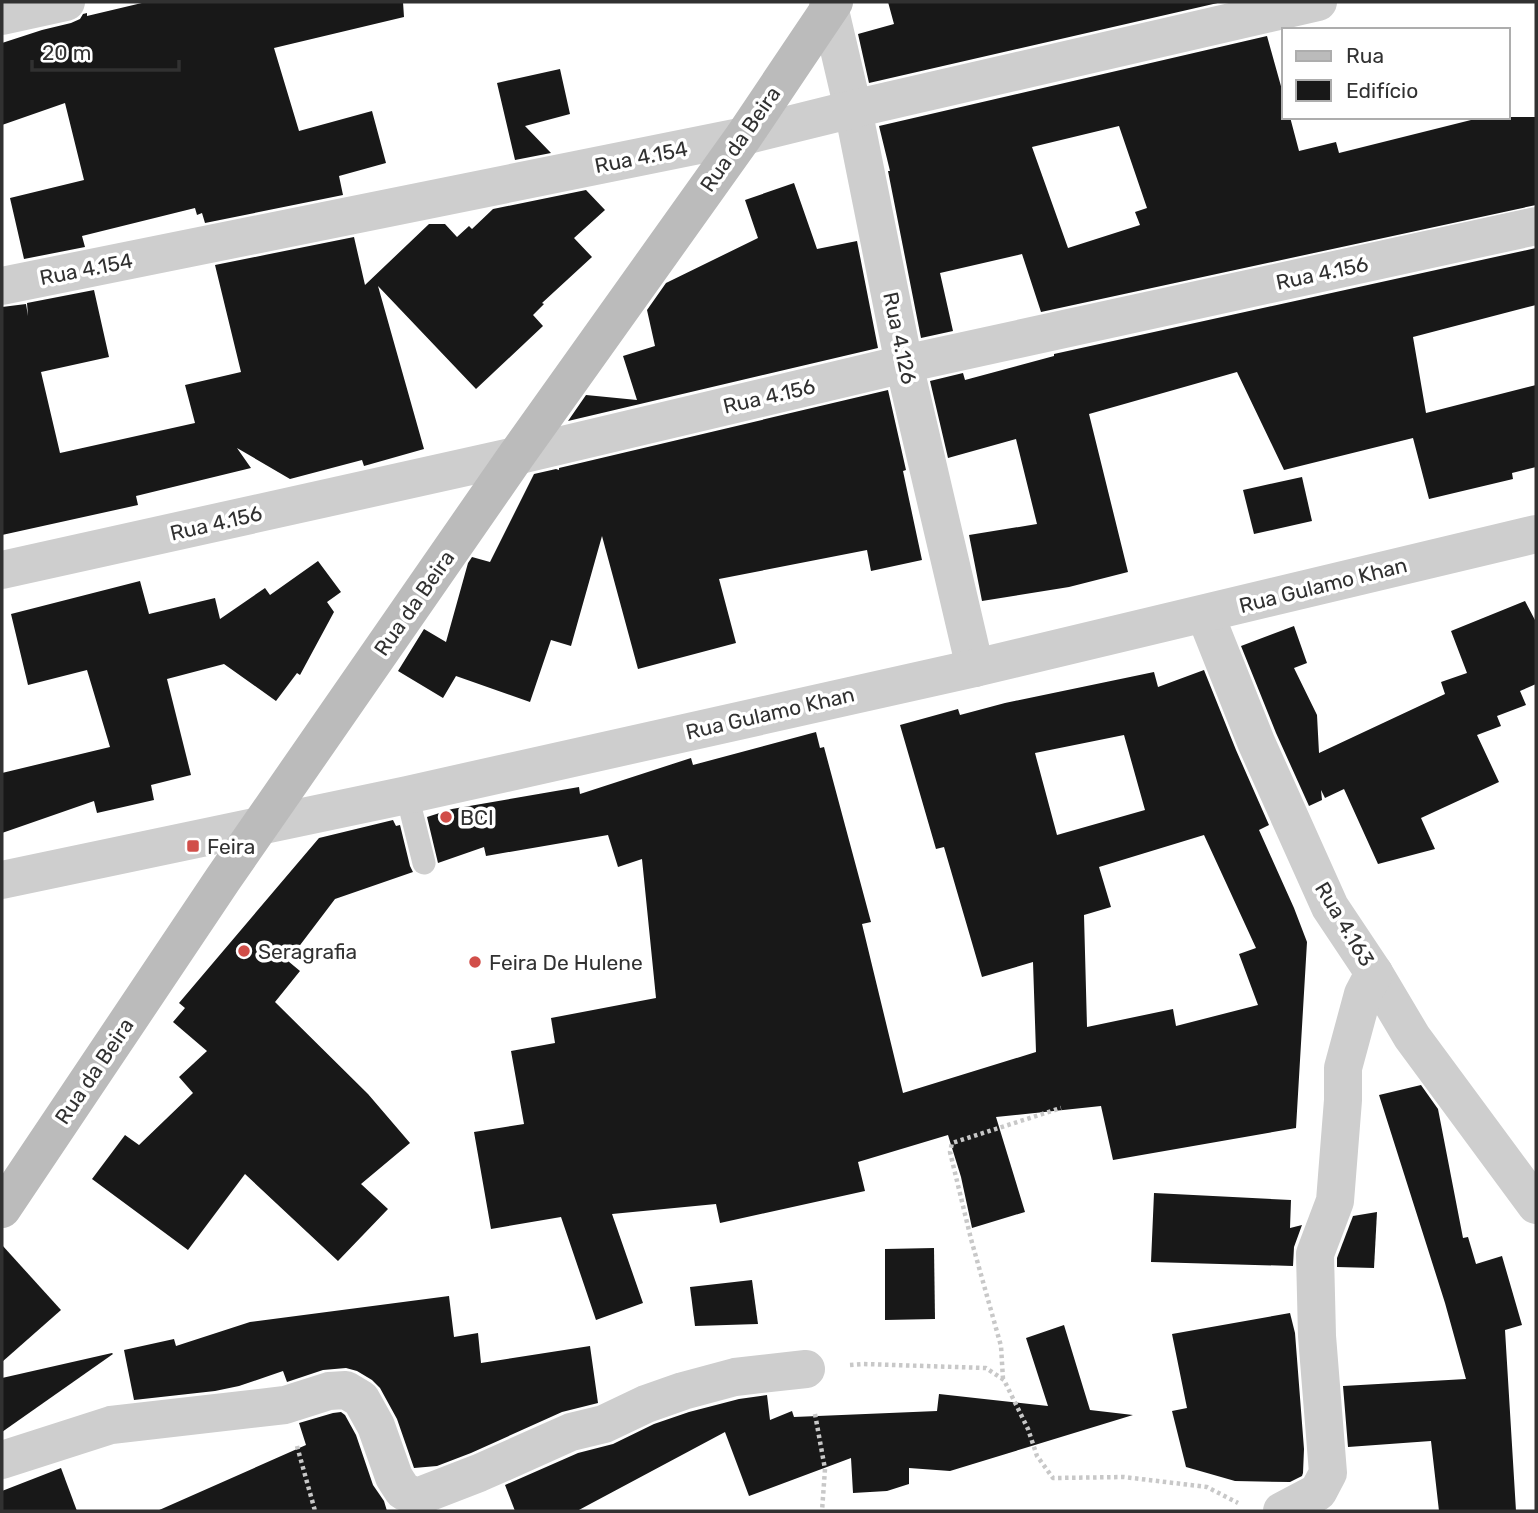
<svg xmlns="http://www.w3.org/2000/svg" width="1538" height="1513" font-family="Rubik,sans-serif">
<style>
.building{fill:#181818;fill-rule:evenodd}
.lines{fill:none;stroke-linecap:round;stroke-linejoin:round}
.path{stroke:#c8c8c8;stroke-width:4.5;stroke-dasharray:3.5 3.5;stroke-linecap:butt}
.lane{stroke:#cecece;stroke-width:23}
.street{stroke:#cecece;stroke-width:38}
.secondary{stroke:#bbb;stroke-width:38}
.poi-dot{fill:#d14e49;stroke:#fff;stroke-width:2.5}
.labels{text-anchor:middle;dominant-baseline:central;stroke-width:7;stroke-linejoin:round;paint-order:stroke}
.street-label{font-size:21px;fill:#313131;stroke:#fff}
.poi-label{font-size:21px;fill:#313131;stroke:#fff;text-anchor:start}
</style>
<rect width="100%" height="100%" fill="#fff"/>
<g class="building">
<path d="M 146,2 L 403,2 L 404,17 L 274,48 L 299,131 L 372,111 L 386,163 L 339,176 L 343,195 L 205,223 L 202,213 L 197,215 L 195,208 L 82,236 L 85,247 L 24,259 L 10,198 L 84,180 L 65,103 L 2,125 L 2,43 L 42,30 L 71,23 L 80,19 L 83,14 L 87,13 L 87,16 Z"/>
<path d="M 888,2 L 1222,2 L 869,83 L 858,34 L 894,24 Z"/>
<path d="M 1267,36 L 1284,97 L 1284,117 L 1290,117 L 1299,151 L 1336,142 L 1339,153 L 1483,117 L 1536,117 L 1536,205 L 1041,312 L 1022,254 L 940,273 L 953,331 L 921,338 L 888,171 L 890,171 L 879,126 ZM 1119,126 L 1147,208 L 1135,212 L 1140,225 L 1068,248 L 1032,147 Z"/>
<path d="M 560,69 L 570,114 L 525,126 L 551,153 L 515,160 L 497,83 Z"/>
<path d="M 794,183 L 817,249 L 857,241 L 878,348 L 568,421 L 586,395 L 637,400 L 623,356 L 655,346 L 647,310 L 666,283 L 758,238 L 745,200 Z"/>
<path d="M 586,190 L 605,210 L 574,238 L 592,257 L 542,303 L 544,304 L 533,315 L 543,326 L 476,389 L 378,286 L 424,449 L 364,466 L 362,460 L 290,479 L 237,448 L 251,468 L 136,496 L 138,505 L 2,535 L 2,307 L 26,304 L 28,316 L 27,303 L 94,290 L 109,357 L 41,372 L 60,453 L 195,423 L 185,385 L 241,372 L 215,265 L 354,237 L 365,285 L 429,224 L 445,224 L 457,237 L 469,226 L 472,229 L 493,209 Z"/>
<path d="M 1536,248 L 1536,305 L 1413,337 L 1426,413 L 1536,385 L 1536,467 L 1512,473 L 1513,479 L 1429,499 L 1413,438 L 1284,470 L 1237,372 L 1089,414 L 1128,572 L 1069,587 L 982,601 L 969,535 L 1037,524 L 1016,439 L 948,458 L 930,381 L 963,373 L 965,380 L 1054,356 L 1054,354 Z"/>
<path d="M 888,390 L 906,470 L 903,471 L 922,560 L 871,571 L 867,550 L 719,579 L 736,643 L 638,669 L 602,536 L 571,646 L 551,640 L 530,702 L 456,676 L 443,698 L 398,671 L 424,629 L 446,642 L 468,563 L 472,557 L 490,562 L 534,474 L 556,469 L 559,470 L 559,468 Z"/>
<path d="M 1302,477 L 1312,521 L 1254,534 L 1243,490 Z"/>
<path d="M 318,561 L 341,592 L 327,602 L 334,612 L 300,675 L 297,673 L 276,701 L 224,664 L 167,679 L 191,775 L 151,785 L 154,800 L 97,813 L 94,801 L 2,833 L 2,773 L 110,747 L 87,670 L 28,685 L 11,614 L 140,581 L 149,614 L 215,598 L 220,619 L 265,588 L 270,595 Z"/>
<path d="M 1525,601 L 1536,622 L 1536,684 L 1520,691 L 1526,705 L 1497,716 L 1501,726 L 1477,735 L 1499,782 L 1421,818 L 1435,849 L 1378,864 L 1344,789 L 1325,798 L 1321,790 L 1322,800 L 1309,806 L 1276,733 L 1241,646 L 1294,626 L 1307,663 L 1294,668 L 1317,715 L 1319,753 L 1445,694 L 1441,682 L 1467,673 L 1451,631 Z"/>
<path d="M 1204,670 L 1236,750 L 1269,825 L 1259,830 L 1294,908 L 1307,942 L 1296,1128 L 1113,1160 L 1101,1106 L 996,1117 L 1025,1212 L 972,1228 L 961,1177 L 948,1135 L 858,1162 L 865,1191 L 720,1223 L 716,1204 L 612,1214 L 643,1303 L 596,1320 L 561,1217 L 491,1229 L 474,1132 L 524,1124 L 511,1051 L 555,1043 L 551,1018 L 656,998 L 642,859 L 618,867 L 608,835 L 486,856 L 484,847 L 438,863 L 427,817 L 452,809 L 579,787 L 580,794 L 691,758 L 693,765 L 816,732 L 820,748 L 824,747 L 871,922 L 862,924 L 903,1093 L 1036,1052 L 1033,962 L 982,977 L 944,847 L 936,849 L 900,725 L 958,709 L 960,715 L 1005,703 L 1154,672 L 1158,687 ZM 1124,735 L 1145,810 L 1057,835 L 1035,753 ZM 1204,835 L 1256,948 L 1239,954 L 1258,1005 L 1176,1026 L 1173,1009 L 1087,1027 L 1084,915 L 1111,907 L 1099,867 Z"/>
<path d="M 393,820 L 396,826 L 400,825 L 410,866 L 413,872 L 335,899 L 288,961 L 300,971 L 275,1002 L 368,1094 L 410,1143 L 361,1184 L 388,1209 L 338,1261 L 245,1174 L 188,1250 L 92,1179 L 125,1135 L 139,1145 L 193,1093 L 179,1077 L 207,1051 L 173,1022 L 185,1008 L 179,1003 L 319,838 Z"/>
<path d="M 1421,1085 L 1438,1109 L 1463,1238 L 1468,1237 L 1476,1264 L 1502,1256 L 1522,1325 L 1505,1330 L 1516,1511 L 1439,1511 L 1431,1441 L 1348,1447 L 1343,1386 L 1466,1379 L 1445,1303 L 1379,1095 Z"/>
<path d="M 1154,1193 L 1291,1200 L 1290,1228 L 1302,1225 L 1294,1247 L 1293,1266 L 1151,1262 Z"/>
<path d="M 1377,1212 L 1374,1268 L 1337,1267 L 1337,1258 L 1353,1216 Z"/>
<path d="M 2,1245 L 61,1310 L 2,1362 Z"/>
<path d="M 934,1248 L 935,1319 L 885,1320 L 885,1249 Z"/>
<path d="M 752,1280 L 758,1324 L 695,1326 L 690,1287 Z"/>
<path d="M 449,1296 L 454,1337 L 478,1333 L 481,1363 L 590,1346 L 598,1403 L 562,1412 L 471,1453 L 437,1466 L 414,1468 L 397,1419 L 380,1388 L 372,1380 L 357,1371 L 346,1368 L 323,1370 L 287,1382 L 283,1371 L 239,1386 L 215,1391 L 134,1400 L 124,1350 L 174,1339 L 176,1346 L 250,1322 Z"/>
<path d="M 1290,1313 L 1295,1333 L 1304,1449 L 1303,1473 L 1302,1476 L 1290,1482 L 1235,1481 L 1186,1467 L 1172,1411 L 1187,1408 L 1172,1334 Z"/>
<path d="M 1064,1325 L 1090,1410 L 1133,1415 L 950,1471 L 909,1468 L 909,1484 L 887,1491 L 853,1493 L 851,1458 L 749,1496 L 725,1432 L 577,1511 L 515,1511 L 505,1485 L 578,1453 L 613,1444 L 654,1424 L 689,1412 L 739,1399 L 767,1395 L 770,1420 L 792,1411 L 794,1417 L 937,1411 L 939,1394 L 1048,1406 L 1026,1338 Z"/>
<path d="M 112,1353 L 113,1354 L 2,1432 L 2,1378 Z"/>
<path d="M 341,1412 L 345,1415 L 356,1435 L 373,1485 L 384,1501 L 387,1511 L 157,1511 L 306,1445 L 299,1423 L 333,1413 Z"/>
<path d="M 61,1468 L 77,1511 L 2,1511 L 2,1491 Z"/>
</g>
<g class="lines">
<g class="path">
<path d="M 850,1365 L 863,1364 L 986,1368 L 1004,1380 L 1028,1429 L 1037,1456 L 1053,1478 L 1124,1477 L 1207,1487 L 1238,1503"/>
<path d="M 1003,1379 L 1001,1346 L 971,1239 L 950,1152 L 952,1143 L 1061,1108"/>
<path d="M 815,1414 L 825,1469 L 822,1511"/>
<path d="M 297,1446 L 315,1511"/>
</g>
<path class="lane" d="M 407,795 L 424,863"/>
<g class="street">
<path d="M 828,2 L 853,109 L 904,364 L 975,668"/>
<path d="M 2,16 L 66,2"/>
<path d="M 2,286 L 744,136 L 853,109 L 1318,2"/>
<path d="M 2,570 L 516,456 L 904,364 L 1536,226"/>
<path d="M 1205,614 L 1256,742 L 1330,907 L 1374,973 L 1412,1037 L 1536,1205"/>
<path d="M 2,880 L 407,795 L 975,668 L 1536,534"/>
<path d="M 2,1460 L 111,1425 L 285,1405 L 329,1391 L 346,1390 L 361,1399 L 376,1426 L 394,1477 L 403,1491 L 417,1497 L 479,1473 L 571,1432 L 604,1424 L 646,1404 L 683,1391 L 735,1377 L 806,1369"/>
<path d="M 1282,1511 L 1318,1492 L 1328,1473 L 1317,1336 L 1315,1254 L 1335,1201 L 1343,1100 L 1343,1068 L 1363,994 L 1374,973"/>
</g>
<path class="secondary" d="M 2,1209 L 223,879 L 516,456 L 744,136 L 834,2"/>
</g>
<g class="poi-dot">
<circle cx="446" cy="817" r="7"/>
<rect x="186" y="839" width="14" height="14" rx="3.5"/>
<circle cx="244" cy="951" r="7"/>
<circle cx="475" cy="962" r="7"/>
</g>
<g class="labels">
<g class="street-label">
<text transform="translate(740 139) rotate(-55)">Rua da Beira</text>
<text transform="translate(641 157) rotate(-11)">Rua 4.154</text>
<text transform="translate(86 269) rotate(-11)">Rua 4.154</text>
<text transform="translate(1322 273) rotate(-12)">Rua 4.156</text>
<text transform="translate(900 338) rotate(78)">Rua 4.126</text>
<text transform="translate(769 396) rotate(-13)">Rua 4.156</text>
<text transform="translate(216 523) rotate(-13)">Rua 4.156</text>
<text transform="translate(1323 585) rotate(-14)">Rua Gulamo Khan</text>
<text transform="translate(414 603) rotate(-55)">Rua da Beira</text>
<text transform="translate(770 713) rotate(-13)">Rua Gulamo Khan</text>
<text transform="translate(1345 924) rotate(59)">Rua 4.163</text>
<text transform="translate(94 1071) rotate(-56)">Rua da Beira</text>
</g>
<g class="poi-label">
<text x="460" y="817">BCI</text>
<text x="207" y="846">Feira</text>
<text x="258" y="951">Seragrafia</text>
<text x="489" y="962">Feira De Hulene</text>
</g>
</g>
<rect width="1538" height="1513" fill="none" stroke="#313131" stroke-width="7"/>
<rect x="1282" y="28" width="228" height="91" fill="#ffffff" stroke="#adadad" stroke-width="2"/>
<rect x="1296" y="51" width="35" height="10" fill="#bbbbbb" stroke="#adadad" stroke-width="2"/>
<text x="1346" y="63" font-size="21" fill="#313131">Rua</text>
<rect x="1296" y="80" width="35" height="21" fill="#181818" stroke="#adadad" stroke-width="2"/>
<text x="1346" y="98" font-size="21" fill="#313131">Edifício</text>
<path d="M32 60v10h147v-10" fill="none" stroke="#313131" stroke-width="3.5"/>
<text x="42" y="60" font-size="21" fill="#313131" stroke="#ffffff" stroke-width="5" paint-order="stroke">20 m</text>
</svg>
